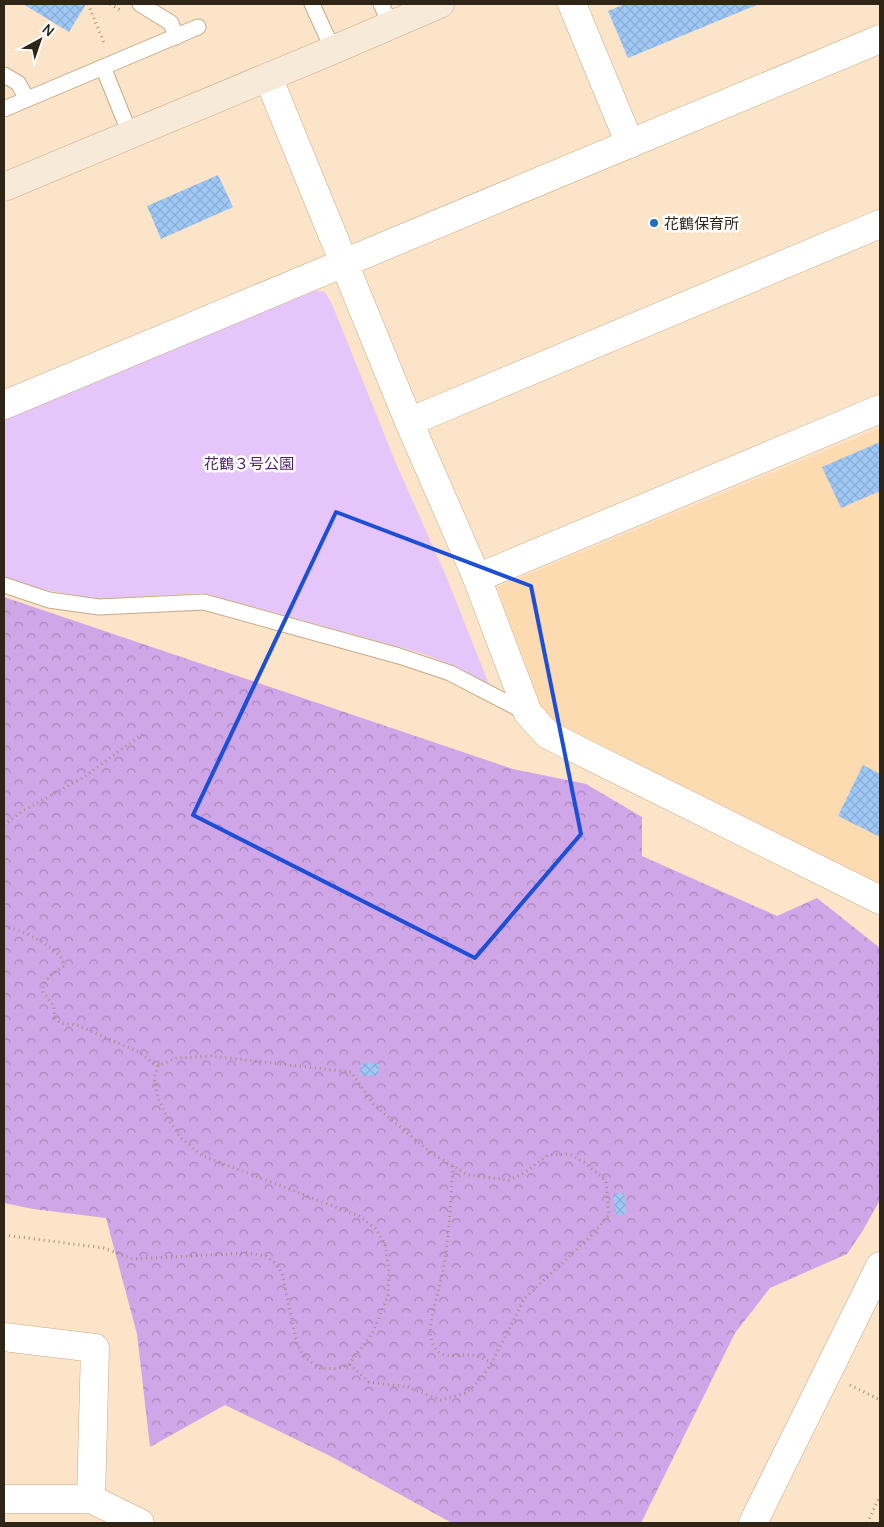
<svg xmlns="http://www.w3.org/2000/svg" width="884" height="1527" font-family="Manrope,'Noto Sans JP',sans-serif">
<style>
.built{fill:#fddbb1}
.forest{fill:url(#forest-crowns)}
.green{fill:#e6c6fa}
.building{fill:url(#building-cross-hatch)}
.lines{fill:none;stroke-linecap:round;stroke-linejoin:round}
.lane-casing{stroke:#c6aa88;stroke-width:17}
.street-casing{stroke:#c6aa88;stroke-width:29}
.secondary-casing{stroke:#c6aa88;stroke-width:29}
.path{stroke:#a2917b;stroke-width:3;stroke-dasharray:1 4;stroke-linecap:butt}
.lane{stroke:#fff;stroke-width:15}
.street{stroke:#fff;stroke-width:28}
.secondary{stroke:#f8ead9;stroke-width:28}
.marked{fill:none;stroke:#1d4ed8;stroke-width:4;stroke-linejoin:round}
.poi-dot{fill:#1e6fbe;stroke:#fff;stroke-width:2}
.labels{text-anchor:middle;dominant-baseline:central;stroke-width:5;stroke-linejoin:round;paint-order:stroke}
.poi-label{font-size:15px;fill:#2f2517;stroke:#fff;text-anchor:start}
.park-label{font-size:15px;fill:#4f1c68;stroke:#fff}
</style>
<defs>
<pattern id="forest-crowns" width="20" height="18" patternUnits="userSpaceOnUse" patternTransform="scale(1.25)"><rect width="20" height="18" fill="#cfa6e7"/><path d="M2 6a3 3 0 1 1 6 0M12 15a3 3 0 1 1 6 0" fill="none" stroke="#a887ba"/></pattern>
<pattern id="building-cross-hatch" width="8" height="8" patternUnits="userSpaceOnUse" patternTransform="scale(1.25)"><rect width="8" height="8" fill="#9fc8f7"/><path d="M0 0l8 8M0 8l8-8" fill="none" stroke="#89acd3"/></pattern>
</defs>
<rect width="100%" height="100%" fill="#fce4c8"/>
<path class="built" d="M 880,428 L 880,884 L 546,721 L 497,587 Z"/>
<path class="forest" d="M 4,597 L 513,769 L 586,784 L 642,817 L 642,856 L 777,916 L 817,898 L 880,948 L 880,1200 L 862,1232 L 847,1254 L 770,1288 L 735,1333 L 641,1523 L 452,1523 L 330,1456 L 225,1405 L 150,1447 L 137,1334 L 106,1218 L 33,1209 L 4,1203 Z"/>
<path class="green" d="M 310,290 L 325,292 L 332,304 L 395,461 L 446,576 L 492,692 L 450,664 L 421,653 L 203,593 L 97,599 L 34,588 L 4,578 L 4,418 Z"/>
<g class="building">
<path d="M 23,4 L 86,4 L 69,32 Z"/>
<path d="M 625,4 L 759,4 L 628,58 L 608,11 Z"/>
<path d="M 218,175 L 233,207 L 161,239 L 147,206 Z"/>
<path d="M 880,442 L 880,491 L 841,508 L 822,467 Z"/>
<path d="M 863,765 L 880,774 L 880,837 L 838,816 Z"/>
<path d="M 361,1063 L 379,1064 L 378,1076 L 360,1075 Z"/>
<path d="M 624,1193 L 626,1214 L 616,1215 L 613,1194 Z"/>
</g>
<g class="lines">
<defs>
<g id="lane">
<path d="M 140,4 L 171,23 L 176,37"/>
<path d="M 312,4 L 333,50"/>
<path d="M 381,4 L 391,25"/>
<path d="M 103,67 L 130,134"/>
<path d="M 4,75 L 18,83 L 27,99"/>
<path d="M 4,109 L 198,27"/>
<path d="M 4,585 L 49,600 L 99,607 L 204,602 L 399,656 L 450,673 L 527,713"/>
</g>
<g id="street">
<path d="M 572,4 L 630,144"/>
<path d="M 268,77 L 409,422 L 477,578 L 528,713 L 547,734 L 570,746 L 880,900"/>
<path d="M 4,405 L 880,39"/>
<path d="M 409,422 L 880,224"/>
<path d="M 477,578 L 880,409"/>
<path d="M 4,1337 L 95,1348 L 91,1499"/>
<path d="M 4,1499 L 91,1499 L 140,1523"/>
<path d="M 753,1523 L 880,1266"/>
</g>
<path id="secondary" d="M 4,187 L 333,50 L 440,4"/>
</defs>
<use href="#lane" class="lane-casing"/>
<use href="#street" class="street-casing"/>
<use href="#secondary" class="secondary-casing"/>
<g class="path">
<path d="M 88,4 L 105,45"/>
<path d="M 110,4 L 120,10"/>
<path d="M 4,825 L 21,812 L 84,777 L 144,733"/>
<path d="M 4,927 C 17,927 54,946 61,958 C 62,960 63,963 64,966 L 51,975 L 43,984 L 43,992 L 54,1006 L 55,1018 L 60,1023 L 77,1025 L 139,1052 L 158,1066"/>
<path d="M 453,1166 C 450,1209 449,1251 438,1292 C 434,1309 425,1332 435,1348 C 443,1360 458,1354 470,1355 C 477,1355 485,1360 492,1362"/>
<path d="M 4,1235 L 104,1248 L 133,1259 L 246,1253 L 266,1256 L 275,1263 L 282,1273 L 297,1344 L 305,1358 L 320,1368 L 337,1369 L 349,1364 L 372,1334 L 388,1296 L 389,1269 L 385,1244 L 375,1228 L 359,1216 L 203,1156 L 182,1139 L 168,1119 L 158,1098 L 154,1077 L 158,1066 L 176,1058 L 211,1056 L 351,1072 L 373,1104 L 431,1153 L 468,1175 L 509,1180 L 524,1173 L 548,1155 L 569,1154 L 584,1162 L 606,1181 L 609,1215 L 593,1234 L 525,1298 L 492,1362 L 481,1379 L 466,1393 L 441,1400 L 408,1387 L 369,1382 L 349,1364"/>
<path d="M 850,1385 L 880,1400"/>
<path d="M 867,1523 L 880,1496"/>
</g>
<use href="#lane" class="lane"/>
<use href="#street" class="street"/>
<use href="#secondary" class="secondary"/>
</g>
<path class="marked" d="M 336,512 L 531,586 L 581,834 L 475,958 L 193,815 Z"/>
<circle class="poi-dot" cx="654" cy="223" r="5"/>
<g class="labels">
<g class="poi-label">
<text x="664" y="223">花鶴保育所</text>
</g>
<g class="park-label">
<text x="249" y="463">花鶴３号公園</text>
</g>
</g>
<rect width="884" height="1527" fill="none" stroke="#2f2517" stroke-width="10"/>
<g transform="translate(40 40) rotate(40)" stroke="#ffffff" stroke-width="4" paint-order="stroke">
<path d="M0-4L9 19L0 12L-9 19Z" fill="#2f2517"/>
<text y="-8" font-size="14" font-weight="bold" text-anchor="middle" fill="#2f2517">N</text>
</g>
</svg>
